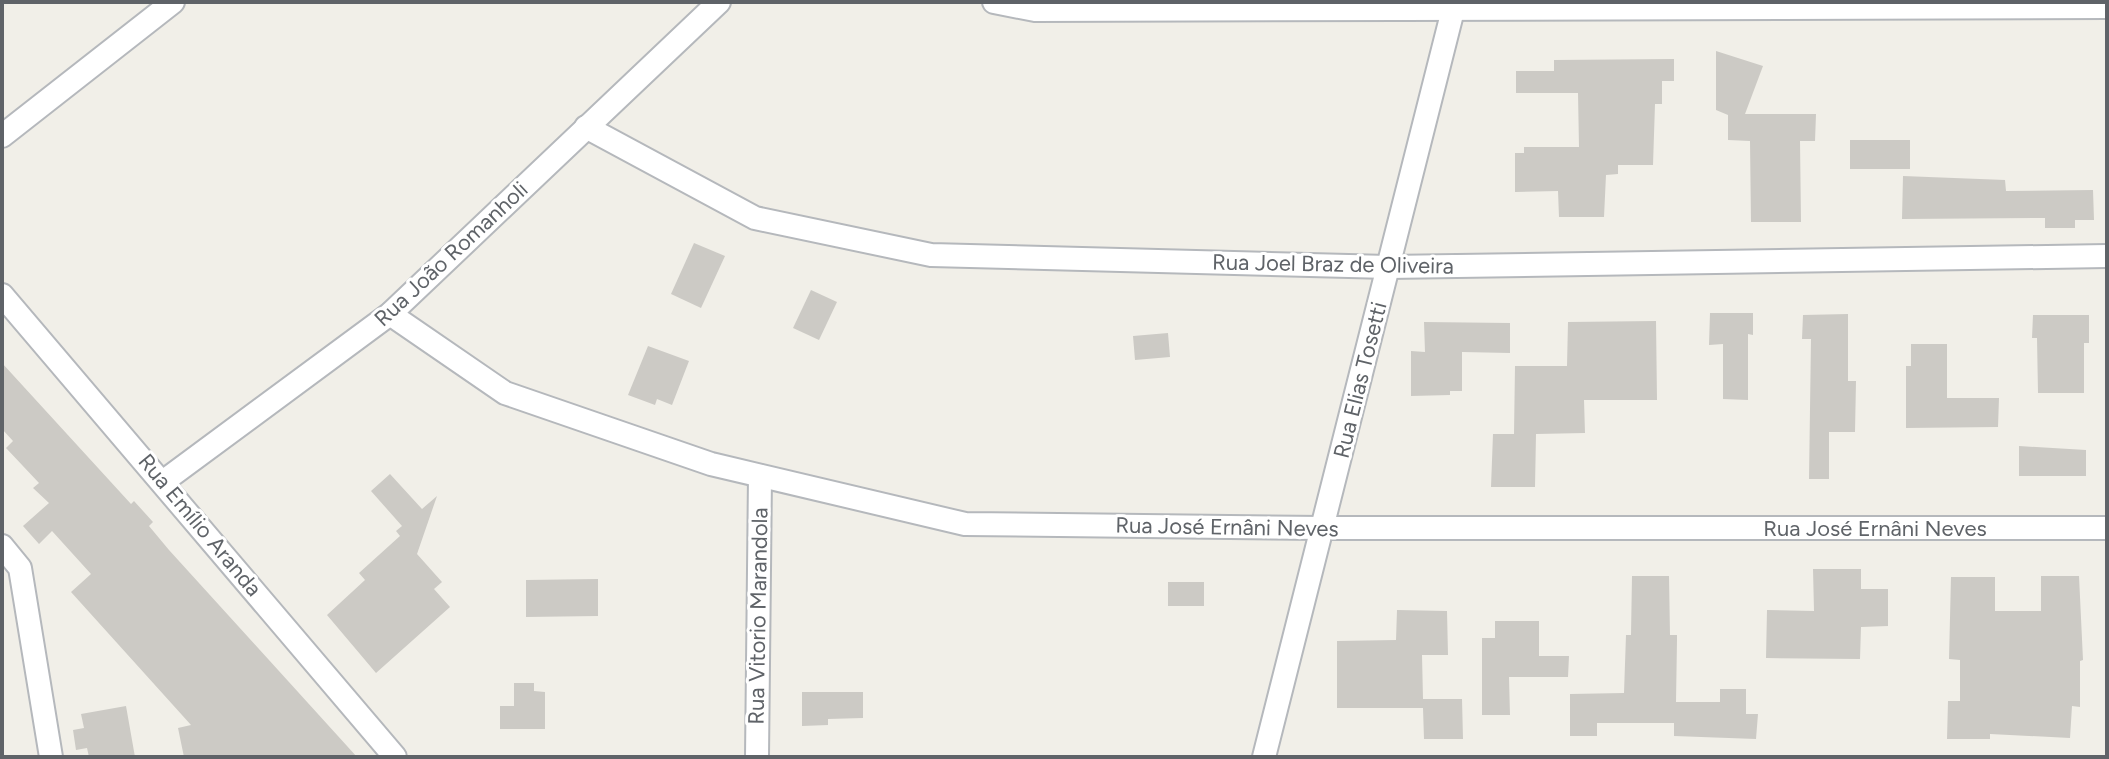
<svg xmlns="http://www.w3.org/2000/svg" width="2109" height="759" font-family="Figtree,sans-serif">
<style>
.building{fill:#cccac5}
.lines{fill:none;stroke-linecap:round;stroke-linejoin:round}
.street-casing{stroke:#b5b8bc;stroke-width:26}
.street{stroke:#fff;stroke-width:22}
.labels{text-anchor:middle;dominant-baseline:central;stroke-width:6;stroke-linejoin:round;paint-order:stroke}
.street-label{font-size:22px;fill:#5f6368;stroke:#fff}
</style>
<rect width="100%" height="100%" fill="#f1efe8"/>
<g class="building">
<path d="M 1716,51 L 1763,66 L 1745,114 L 1816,114 L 1815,141 L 1800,141 L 1801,222 L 1751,222 L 1750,141 L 1728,140 L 1728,115 L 1716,110 Z"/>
<path d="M 1674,59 L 1674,81 L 1662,81 L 1662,104 L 1655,104 L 1653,165 L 1618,165 L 1618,174 L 1606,175 L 1604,217 L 1559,217 L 1558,191 L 1515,192 L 1515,153 L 1524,153 L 1524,147 L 1579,147 L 1578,93 L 1516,93 L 1516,71 L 1554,71 L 1554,60 Z"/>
<rect x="1850" y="140" width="60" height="29"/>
<path d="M 1903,176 L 2005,180 L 2006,191 L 2093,190 L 2094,220 L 2075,220 L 2075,228 L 2045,228 L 2045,218 L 1902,219 Z"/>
<path d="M 694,243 L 725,256 L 701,308 L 671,294 Z"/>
<path d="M 811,290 L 837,302 L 819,340 L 793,328 Z"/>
<path d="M 1710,313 L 1753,313 L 1753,335 L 1748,334 L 1748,400 L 1723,399 L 1723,344 L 1709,345 Z"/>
<path d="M 1848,314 L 1848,381 L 1856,381 L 1855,432 L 1829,432 L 1829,479 L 1809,479 L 1811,339 L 1802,339 L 1803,315 Z"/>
<path d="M 2033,315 L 2089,315 L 2089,343 L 2084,343 L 2084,393 L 2038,393 L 2037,338 L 2032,338 Z"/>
<path d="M 1656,321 L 1657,400 L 1584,400 L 1585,433 L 1536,434 L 1535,487 L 1491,487 L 1493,434 L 1514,434 L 1515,366 L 1567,366 L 1568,322 Z"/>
<path d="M 1424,322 L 1510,323 L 1510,353 L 1462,352 L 1462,391 L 1450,391 L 1450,395 L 1411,396 L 1411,351 L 1425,352 Z"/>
<path d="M 1168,333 L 1170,357 L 1135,360 L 1133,336 Z"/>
<path d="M 1911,344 L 1947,344 L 1947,398 L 1999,398 L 1998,427 L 1906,428 L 1906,366 L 1911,366 Z"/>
<path d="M 648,346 L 689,361 L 672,405 L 657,399 L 655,405 L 628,395 Z"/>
<path d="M 2,363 L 131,504 L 134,501 L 153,522 L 149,526 L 169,550 L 357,757 L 184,757 L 178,728 L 191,725 L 71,592 L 91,574 L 52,531 L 39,544 L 23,526 L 49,503 L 33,488 L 39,483 L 6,448 L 13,441 L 2,429 Z"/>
<path d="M 2019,446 L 2086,450 L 2086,476 L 2019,476 Z"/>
<path d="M 390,474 L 422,509 L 437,496 L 417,554 L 442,582 L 434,589 L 450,607 L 376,673 L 327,615 L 365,580 L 359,573 L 400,536 L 396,531 L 402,526 L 371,491 Z"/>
<path d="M 1813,569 L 1861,569 L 1861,589 L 1888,589 L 1888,626 L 1861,627 L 1860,659 L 1766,658 L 1767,610 L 1814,611 Z"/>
<path d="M 1632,576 L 1669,576 L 1670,635 L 1677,635 L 1677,640 L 1676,702 L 1720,702 L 1720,689 L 1746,689 L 1746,714 L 1758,714 L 1756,739 L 1674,736 L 1674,723 L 1597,723 L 1597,736 L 1570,736 L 1570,694 L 1624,693 L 1626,635 L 1631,635 Z"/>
<path d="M 2041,576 L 2079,576 L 2083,660 L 2080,661 L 2080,707 L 2072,706 L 2070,738 L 1990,734 L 1990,739 L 1947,739 L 1948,701 L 1960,701 L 1960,660 L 1949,659 L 1951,577 L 1995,577 L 1995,611 L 2041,611 Z"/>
<path d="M 598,579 L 598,616 L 526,617 L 526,580 Z"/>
<rect x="1168" y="582" width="36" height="24"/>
<path d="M 1397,610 L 1447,611 L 1448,655 L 1422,655 L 1423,699 L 1462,699 L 1463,739 L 1424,739 L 1423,708 L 1337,708 L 1337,641 L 1396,640 Z"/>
<path d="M 1495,621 L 1539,621 L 1539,656 L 1569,656 L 1568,677 L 1509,677 L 1510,715 L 1482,715 L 1482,638 L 1495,638 Z"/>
<path d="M 514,683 L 534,683 L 534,691 L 545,692 L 545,729 L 500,729 L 500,706 L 514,706 Z"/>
<path d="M 802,692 L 863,692 L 863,718 L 828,719 L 828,725 L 802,726 Z"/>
<path d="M 126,706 L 135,757 L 89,757 L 87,748 L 76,750 L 73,730 L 84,728 L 81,714 Z"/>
</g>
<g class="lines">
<defs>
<g id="street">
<path d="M 994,2 L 1035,10 L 2107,7"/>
<path d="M 586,127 L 755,218 L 931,255 L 1388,267 L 2107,256"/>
<path d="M 2,136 L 173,2"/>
<path d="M 2,295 L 395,757"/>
<path d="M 390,314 L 505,393 L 711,464 L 965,524 L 1322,528 L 2107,528"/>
<path d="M 164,481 L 390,314 L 719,2"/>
<path d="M 2,546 L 20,568 L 51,757"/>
<path d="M 757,757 L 760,476"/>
<path d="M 1264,757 L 1455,2"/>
</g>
</defs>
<use href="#street" class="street-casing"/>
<use href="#street" class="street"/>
</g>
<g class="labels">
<g class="street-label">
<text transform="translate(451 254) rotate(-43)">Rua João Romanholi</text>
<text transform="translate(1333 264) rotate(1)">Rua Joel Braz de Oliveira</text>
<text transform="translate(1360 380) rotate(-76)">Rua Elias Tosetti</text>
<text transform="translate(200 525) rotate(50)">Rua Emílio Aranda</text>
<text transform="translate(1227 527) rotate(1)">Rua José Ernâni Neves</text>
<text x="1875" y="528">Rua José Ernâni Neves</text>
<text transform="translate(758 616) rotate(-89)">Rua Vitorio Marandola</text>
</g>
</g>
<rect width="2109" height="759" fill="none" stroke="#5f6368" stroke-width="8"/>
</svg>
